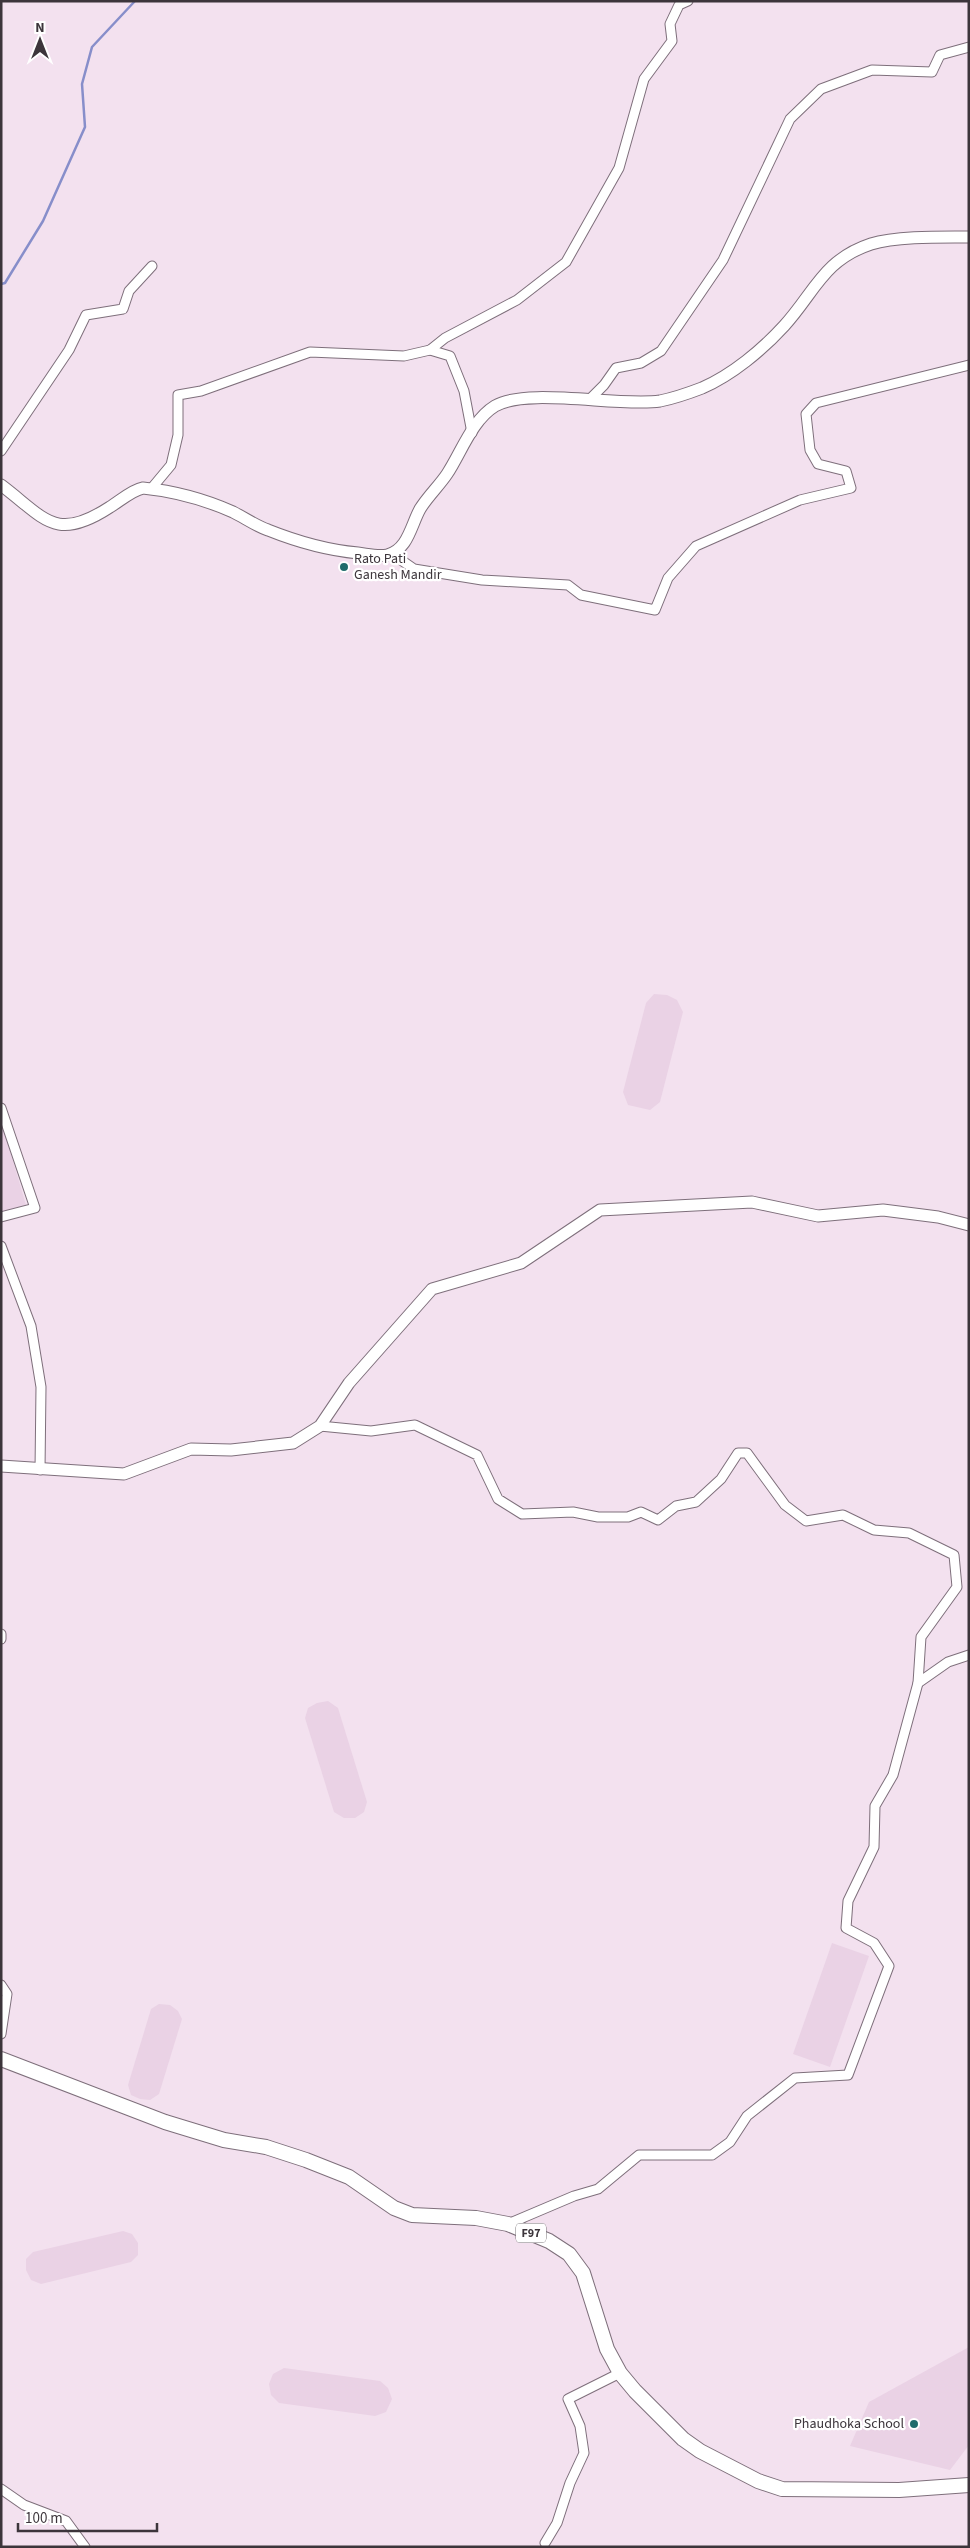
<svg xmlns="http://www.w3.org/2000/svg" width="970" height="2548" font-family="'Source Sans 3',sans-serif">
<style>
.built{fill:#ead2e5}
.lines{fill:none;stroke-linecap:round;stroke-linejoin:round}
.stream{stroke:#878eca;stroke-width:2.5}
.street-casing{stroke:#7e6f7b;stroke-width:11}
.secondary-casing{stroke:#7e6f7b;stroke-width:13}
.primary-casing{stroke:#7e6f7b;stroke-width:16}
.street{stroke:#fff;stroke-width:9}
.secondary{stroke:#fff;stroke-width:11}
.primary{stroke:#fff;stroke-width:14}
.poi-dot{fill:#206c6c;stroke:#fff;stroke-width:2}
.labels{text-anchor:middle;dominant-baseline:central;stroke-width:4.5;stroke-linejoin:round;paint-order:stroke}
.shield{fill:#fff;stroke:#767276;stroke-width:1}
.shield-label{font-size:12px;font-weight:bold;fill:#3c353b}
.poi-label{font-size:14px;fill:#3c353b;stroke:#fff;text-anchor:start}
</style>
<rect width="100%" height="100%" fill="#f3e1ef"/>
<g class="built">
<path d="M 654,994 L 667,995 L 677,1000 L 683,1012 L 660,1102 L 650,1110 L 628,1105 L 623,1092 L 646,1003 Z"/>
<path d="M 1,1120 L 26,1205 L 1,1212 Z"/>
<path d="M 328,1701 L 338,1708 L 367,1802 L 364,1812 L 355,1818 L 344,1818 L 334,1812 L 305,1718 L 308,1708 L 317,1703 Z"/>
<path d="M 832,1943 L 869,1956 L 830,2067 L 793,2054 Z"/>
<path d="M 159,2004 L 170,2005 L 178,2011 L 182,2019 L 159,2094 L 150,2100 L 140,2099 L 131,2095 L 128,2085 L 151,2009 Z"/>
<path d="M 123,2231 L 132,2234 L 138,2243 L 138,2255 L 131,2262 L 41,2284 L 31,2280 L 26,2270 L 26,2259 L 33,2252 Z"/>
<path d="M 969,2347 L 969,2445 L 950,2470 L 850,2446 L 869,2402 Z"/>
<path d="M 284,2368 L 380,2381 L 388,2388 L 392,2399 L 386,2412 L 375,2416 L 279,2403 L 271,2395 L 269,2384 L 273,2374 Z"/>
</g>
<g class="lines">
<path class="stream" d="M 1,284 L 5,283 L 43,221 L 85,127 L 82,84 L 92,47 L 135,1"/>
<defs>
<g id="street">
<path d="M 430,350 L 445,338 L 517,300 L 566,262 L 619,168 L 644,79 L 672,41 L 670,24 L 679,5 L 688,1"/>
<path d="M 589,400 L 604,385 L 616,368 L 641,363 L 661,351 L 723,260 L 790,119 L 821,89 L 872,70 L 932,72 L 940,55 L 969,47"/>
<path d="M 1,451 L 69,350 L 86,315 L 123,309 L 129,291 L 152,266"/>
<path d="M 151,489 L 171,465 L 178,435 L 178,395 L 201,391 L 310,352 L 404,356 L 430,350 L 450,356 L 464,391 L 472,433"/>
<path d="M 391,553 L 414,569 L 482,580 L 568,585 L 581,595 L 655,610 L 668,578 L 696,546 L 800,500 L 851,488 L 846,471 L 818,464 L 810,450 L 806,414 L 816,403 L 969,365"/>
<path d="M 1,1108 L 35,1208 L 1,1217"/>
<path d="M 1,1246 L 31,1326 L 41,1387 L 40,1470"/>
<path d="M 320,1426 L 371,1431 L 415,1425 L 477,1455 L 498,1499 L 522,1514 L 573,1512 L 598,1517 L 628,1517 L 641,1512 L 658,1520 L 676,1506 L 696,1502 L 721,1479 L 738,1453 L 747,1453 L 785,1505 L 806,1521 L 843,1515 L 874,1530 L 909,1533 L 954,1555 L 957,1587 L 921,1637 L 918,1683 L 893,1775 L 875,1806 L 874,1847 L 848,1901 L 846,1928 L 874,1943 L 889,1966 L 848,2075 L 795,2078 L 747,2116 L 730,2142 L 712,2155 L 639,2155 L 598,2189 L 574,2196 L 508,2224"/>
<path d="M 1,1634 L 1,1639"/>
<path d="M 918,1683 L 948,1662 L 969,1655"/>
<path d="M 1,1985 L 7,1994 L 1,2034"/>
<path d="M 1,2489 L 24,2505 L 66,2521 L 85,2547"/>
<path d="M 545,2543 L 557,2523 L 570,2483 L 584,2453 L 580,2426 L 568,2399 L 620,2373"/>
</g>
<g id="secondary">
<path d="M 1,485 C 45,518 55,543 110,507 C 120,501 132,490 143,488 C 173,491 206,500 233,512 C 245,518 256,526 268,530 C 298,542 326,550 358,553 C 367,554 378,557 387,555 C 408,550 411,525 420,509 C 428,496 439,486 447,474 C 461,453 472,420 495,406 C 527,387 618,407 660,401 C 675,398 689,393 702,388 C 732,375 762,350 784,326 C 815,292 823,260 871,244 C 896,236 942,237 969,237"/>
<path d="M 1,1466 L 124,1474 L 191,1449 L 231,1450 L 293,1443 L 320,1426 L 349,1383 L 432,1289 L 521,1263 L 600,1210 L 752,1202 L 818,1216 L 883,1210 L 938,1217 L 969,1225"/>
</g>
<path id="primary" d="M 1,2059 L 165,2122 L 224,2140 L 266,2147 L 306,2160 L 349,2177 L 394,2208 L 412,2215 L 476,2218 L 508,2224 L 549,2241 L 569,2254 L 583,2273 L 607,2349 L 620,2373 L 635,2391 L 683,2439 L 700,2451 L 758,2481 L 782,2489 L 899,2490 L 969,2485"/>
</defs>
<use href="#street" class="street-casing"/>
<use href="#secondary" class="secondary-casing"/>
<use href="#primary" class="primary-casing"/>
<use href="#street" class="street"/>
<use href="#secondary" class="secondary"/>
<use href="#primary" class="primary"/>
</g>
<g class="poi-dot">
<circle cx="344" cy="567" r="5"/>
<circle cx="914" cy="2424" r="5"/>
</g>
<g class="labels">
<rect class="shield" x="516" y="2223.5" width="30" height="19" rx="4"/>
<g class="shield-label">
<text x="531" y="2233">F97</text>
</g>
<g class="poi-label">
<text x="354" y="559">Rato Pati<tspan x="354" dy="16">Ganesh Mandir</tspan></text>
<text x="904" y="2424" text-anchor="end">Phaudhoka School</text>
</g>
</g>
<rect width="970" height="2548" fill="none" stroke="#3c353b" stroke-width="5"/>
<g transform="translate(40 40)" stroke="#ffffff" stroke-width="4" paint-order="stroke">
<path d="M0-4L9 19L0 12L-9 19Z" fill="#3c353b"/>
<text y="-8" font-size="14" font-weight="bold" text-anchor="middle" fill="#3c353b">N</text>
</g>
<path d="M18 2523v8h139v-8" fill="none" stroke="#3c353b" stroke-width="2.5"/>
<text x="25" y="2523" font-size="15" fill="#3c353b" stroke="#ffffff" stroke-width="4" paint-order="stroke">100 m</text>
</svg>
